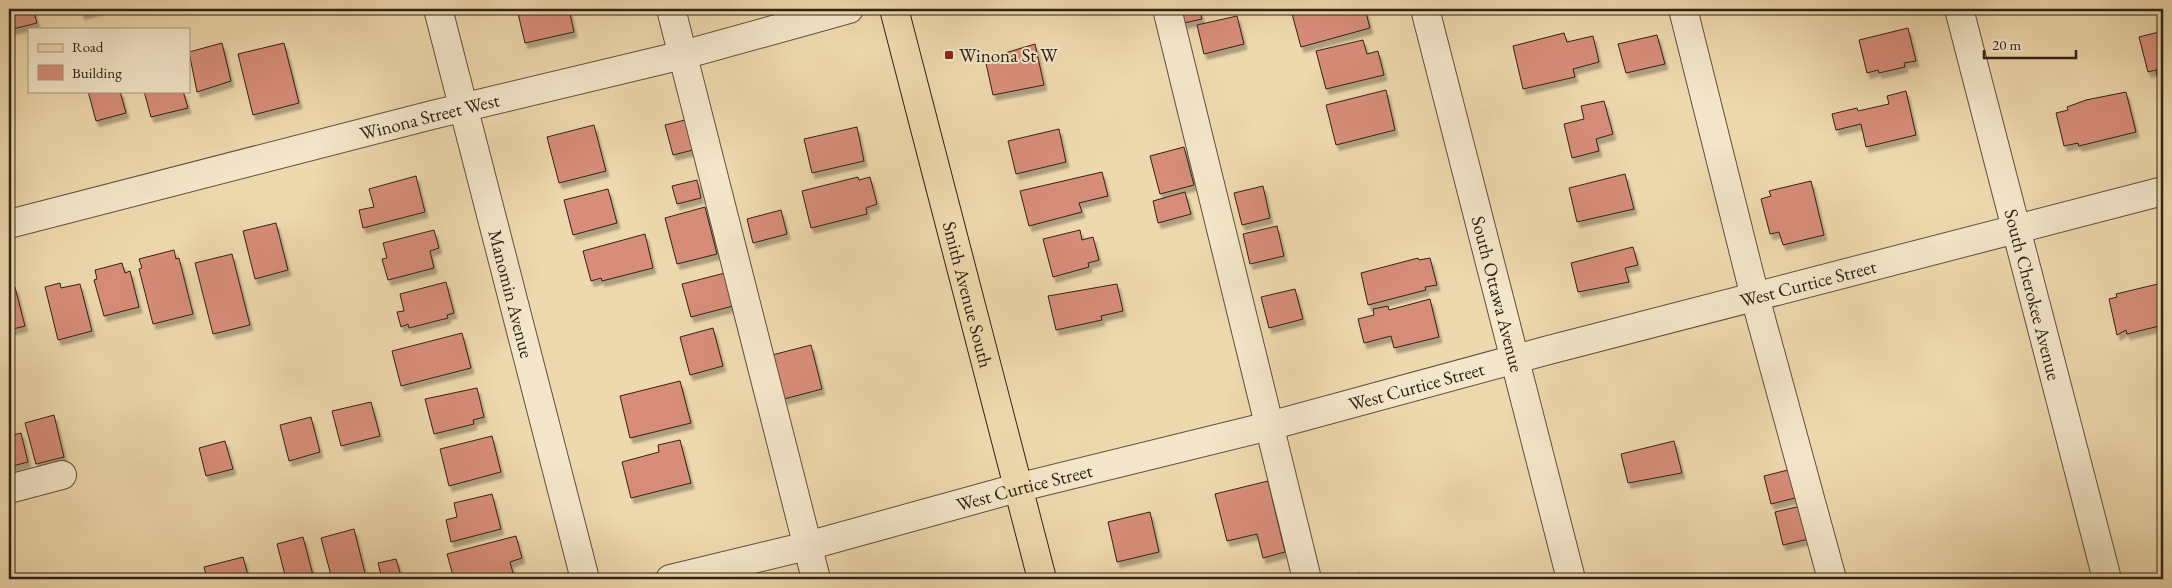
<svg xmlns="http://www.w3.org/2000/svg" width="2172" height="588" font-family="'EB Garamond',serif">
<style>
.building{fill:#d78d79;stroke:#2f2216;filter:url(#shadow)}
.lines{fill:none;stroke-linecap:round;stroke-linejoin:round}
.minor-casing{stroke:#5f503c;stroke-width:30}
.major-casing{stroke:#2f2216;stroke-width:30}
.minor{stroke:#f4e6ca;stroke-width:28}
.major{stroke:#eed8ad;stroke-width:28}
.poi-dot{fill:#8f2418;stroke:#f4e6ca;stroke-width:2}
.labels{text-anchor:middle;dominant-baseline:central;stroke-width:4;stroke-linejoin:round;paint-order:stroke}
.poi-label{font-size:19px;fill:#2f2216;stroke:#f4e6ca;text-anchor:start}
.street-label{font-size:19px;fill:#2f2216;stroke:#f4e6ca}
</style>
<defs>
<filter id="shadow"><feDropShadow dx="3" dy="5.5" stdDeviation="1" flood-color="#0004"/></filter>
</defs>
<rect width="100%" height="100%" fill="#eed8ad"/>
<filter id="stains"><feTurbulence type="fractalNoise" baseFrequency=".004" numOctaves="4"/><feColorMatrix values="0 0 0 0 .2 0 0 0 0 .09 0 0 0 0 .02 0 0 0 .5 -.17"/></filter>
<radialGradient id="worn" r=".72"><stop offset=".6" stop-color="#630" stop-opacity="0"/><stop offset="1" stop-color="#630" stop-opacity=".3"/></radialGradient>
<g class="building">
<path d="M 9,9 L 33,9 L 37,23 L 9,30 Z"/>
<path d="M 80,9 L 100,9 L 82,14 Z"/>
<path d="M 517,9 L 569,9 L 574,32 L 525,43 Z"/>
<path d="M 1180,9 L 1199,9 L 1202,19 L 1184,23 Z"/>
<path d="M 1295,9 L 1365,9 L 1370,28 L 1301,47 L 1291,10 Z"/>
<path d="M 1237,16 L 1244,44 L 1204,54 L 1197,25 Z"/>
<path d="M 1908,28 L 1916,61 L 1904,63 L 1905,67 L 1879,73 L 1878,70 L 1867,73 L 1859,40 Z"/>
<path d="M 2163,31 L 2163,68 L 2148,72 L 2139,37 Z"/>
<path d="M 1564,33 L 1567,42 L 1593,36 L 1599,62 L 1573,69 L 1575,77 L 1523,89 L 1513,46 Z"/>
<path d="M 1657,35 L 1665,64 L 1626,73 L 1618,44 Z"/>
<path d="M 1363,40 L 1367,54 L 1378,51 L 1384,75 L 1326,89 L 1316,51 Z"/>
<path d="M 222,43 L 231,81 L 197,92 L 189,52 Z"/>
<path d="M 284,43 L 299,103 L 253,115 L 238,54 Z"/>
<path d="M 1035,44 L 1044,85 L 993,95 L 985,59 Z"/>
<path d="M 2163,69 L 2163,102 L 2156,71 Z"/>
<path d="M 1386,90 L 1395,130 L 1336,145 L 1326,105 Z"/>
<path d="M 88,91 L 120,91 L 126,113 L 96,121 Z"/>
<path d="M 144,91 L 183,91 L 188,108 L 151,117 Z"/>
<path d="M 1906,91 L 1916,135 L 1866,147 L 1861,124 L 1836,130 L 1832,114 L 1857,108 L 1858,111 L 1889,104 L 1887,96 Z"/>
<path d="M 2126,92 L 2136,132 L 2079,146 L 2078,143 L 2064,146 L 2056,113 L 2068,110 L 2067,107 L 2086,100 Z"/>
<path d="M 1604,101 L 1613,134 L 1596,139 L 1599,151 L 1572,158 L 1564,124 L 1584,119 L 1581,106 Z"/>
<path d="M 685,120 L 693,150 L 673,155 L 665,125 Z"/>
<path d="M 594,125 L 606,171 L 559,183 L 547,137 Z"/>
<path d="M 857,127 L 864,161 L 812,173 L 804,139 Z"/>
<path d="M 1059,129 L 1066,162 L 1016,174 L 1008,141 Z"/>
<path d="M 1184,147 L 1194,185 L 1160,194 L 1150,156 Z"/>
<path d="M 1102,172 L 1108,196 L 1079,203 L 1082,212 L 1029,226 L 1020,191 Z"/>
<path d="M 1625,174 L 1634,209 L 1577,222 L 1569,188 Z"/>
<path d="M 416,176 L 425,212 L 363,228 L 359,210 L 374,207 L 369,189 Z"/>
<path d="M 858,177 L 859,180 L 870,177 L 877,204 L 866,208 L 867,214 L 811,228 L 802,191 Z"/>
<path d="M 697,180 L 701,198 L 677,204 L 672,186 Z"/>
<path d="M 1811,181 L 1824,235 L 1783,245 L 1779,232 L 1770,234 L 1761,199 L 1771,196 L 1769,191 Z"/>
<path d="M 1263,186 L 1270,218 L 1242,225 L 1234,193 Z"/>
<path d="M 608,189 L 617,223 L 573,235 L 564,200 Z"/>
<path d="M 1185,192 L 1191,214 L 1158,223 L 1153,201 Z"/>
<path d="M 705,207 L 717,254 L 677,264 L 665,218 Z"/>
<path d="M 781,210 L 787,234 L 753,243 L 747,219 Z"/>
<path d="M 276,223 L 288,270 L 255,279 L 243,231 Z"/>
<path d="M 1277,226 L 1284,256 L 1250,264 L 1243,234 Z"/>
<path d="M 434,230 L 439,248 L 430,251 L 434,268 L 388,280 L 382,259 L 387,258 L 383,243 Z"/>
<path d="M 1080,230 L 1082,240 L 1093,237 L 1099,260 L 1088,263 L 1089,267 L 1053,277 L 1043,239 Z"/>
<path d="M 645,234 L 653,268 L 602,281 L 601,278 L 591,281 L 583,251 Z"/>
<path d="M 1633,247 L 1638,265 L 1625,268 L 1629,282 L 1578,292 L 1571,263 Z"/>
<path d="M 174,250 L 176,259 L 179,258 L 193,314 L 153,324 L 139,269 L 142,268 L 139,259 Z"/>
<path d="M 232,254 L 250,325 L 213,334 L 195,263 Z"/>
<path d="M 1418,258 L 1419,260 L 1430,258 L 1437,285 L 1425,287 L 1426,290 L 1368,305 L 1361,273 Z"/>
<path d="M 122,263 L 125,273 L 130,271 L 139,307 L 104,316 L 94,280 L 97,279 L 95,270 Z"/>
<path d="M 725,273 L 733,306 L 691,317 L 682,284 Z"/>
<path d="M 446,282 L 454,313 L 447,315 L 448,318 L 409,328 L 408,324 L 401,327 L 397,312 L 404,311 L 400,294 Z"/>
<path d="M 60,283 L 61,288 L 80,284 L 92,331 L 58,340 L 45,287 Z"/>
<path d="M 2162,283 L 2163,325 L 2127,334 L 2126,330 L 2117,335 L 2109,299 L 2117,297 L 2116,294 Z"/>
<path d="M 1117,284 L 1123,311 L 1101,316 L 1102,320 L 1056,330 L 1048,296 Z"/>
<path d="M 15,287 L 25,326 L 9,330 L 9,288 Z"/>
<path d="M 1295,289 L 1303,319 L 1269,328 L 1261,297 Z"/>
<path d="M 1430,299 L 1439,337 L 1394,348 L 1391,336 L 1364,343 L 1358,319 L 1374,315 L 1373,309 L 1388,306 L 1389,310 Z"/>
<path d="M 713,328 L 723,366 L 690,375 L 680,337 Z"/>
<path d="M 462,333 L 471,368 L 401,386 L 392,351 Z"/>
<path d="M 811,345 L 822,389 L 784,399 L 772,355 Z"/>
<path d="M 680,381 L 691,423 L 630,438 L 620,396 Z"/>
<path d="M 477,388 L 484,417 L 473,420 L 474,424 L 434,434 L 425,399 Z"/>
<path d="M 371,402 L 380,436 L 341,446 L 332,411 Z"/>
<path d="M 54,415 L 64,457 L 36,464 L 25,423 Z"/>
<path d="M 311,417 L 320,452 L 289,461 L 280,425 Z"/>
<path d="M 21,433 L 28,462 L 9,467 L 9,436 Z"/>
<path d="M 492,436 L 501,472 L 449,486 L 440,449 Z"/>
<path d="M 680,440 L 691,483 L 631,498 L 622,462 L 659,452 L 658,445 Z"/>
<path d="M 225,441 L 233,469 L 206,476 L 199,448 Z"/>
<path d="M 1674,441 L 1682,473 L 1628,483 L 1621,454 Z"/>
<path d="M 1796,468 L 1803,496 L 1771,504 L 1764,476 Z"/>
<path d="M 1268,481 L 1285,552 L 1263,558 L 1257,534 L 1227,541 L 1215,494 Z"/>
<path d="M 492,494 L 501,529 L 451,542 L 446,520 L 457,517 L 454,503 Z"/>
<path d="M 1805,505 L 1813,538 L 1783,545 L 1775,512 Z"/>
<path d="M 1150,512 L 1159,552 L 1117,562 L 1108,522 Z"/>
<path d="M 354,529 L 366,577 L 363,579 L 332,579 L 321,538 Z"/>
<path d="M 516,536 L 522,558 L 510,562 L 513,573 L 491,578 L 490,575 L 480,579 L 454,579 L 447,554 Z"/>
<path d="M 303,537 L 314,579 L 286,579 L 277,544 Z"/>
<path d="M 243,557 L 249,579 L 207,579 L 204,567 Z"/>
<path d="M 396,559 L 402,579 L 382,579 L 378,563 Z"/>
<path d="M 1360,573 L 1361,579 L 1334,579 Z"/>
<path d="M 2016,573 L 2018,579 L 1993,579 Z"/>
</g>
<g class="lines">
<defs>
<g id="minor">
<path id="s1" d="M 438,9 L 585,579"/>
<path d="M 671,9 L 816,579"/>
<path d="M 1167,9 L 1307,579"/>
<path id="s2" d="M 1425,9 L 1571,579"/>
<path d="M 1683,9 L 1755,297 L 1832,579"/>
<path id="s3" d="M 1959,9 L 2107,579"/>
<path id="s4" d="M 9,224 L 432,115 L 683,55 L 849,9"/>
<path d="M 9,489 L 62,475"/>
<path id="s5" d="M 670,579 L 807,546 L 1017,488 L 1269,426 L 1545,351 L 2163,191"/>
</g>
<g id="major">
<path id="s6" d="M 894,9 L 1042,579"/>
</g>
</defs>
<use href="#minor" class="minor-casing"/>
<use href="#major" class="major-casing"/>
<use href="#minor" class="minor"/>
<use href="#major" class="major"/>
</g>
<rect class="poi-dot" x="944" y="50" width="10" height="10" rx="2.5"/>
<g class="labels">
<g class="poi-label">
<text x="959" y="55">Winona St W</text>
</g>
<g class="street-label">
<text stroke="none"><textPath href="#s4" startOffset="434">Winona Street West</textPath></text>
<text stroke="none"><textPath href="#s5" startOffset="1176">West Curtice Street</textPath></text>
<text stroke="none"><textPath href="#s1" startOffset="294">Manomin Avenue</textPath></text>
<text stroke="none"><textPath href="#s6" startOffset="295">Smith Avenue South</textPath></text>
<text stroke="none"><textPath href="#s2" startOffset="294">South Ottawa Avenue</textPath></text>
<text stroke="none"><textPath href="#s3" startOffset="295">South Cherokee Avenue</textPath></text>
<text stroke="none"><textPath href="#s5" startOffset="771">West Curtice Street</textPath></text>
<text stroke="none"><textPath href="#s5" startOffset="366">West Curtice Street</textPath></text>
</g>
</g>
<rect width="2172" height="588" fill="none" stroke="#eed8ad" stroke-width="30"/>
<rect x="10" y="10" width="2152" height="568" fill="none" stroke="#2f2216" stroke-width="2.5"/>
<rect x="15" y="15" width="2142" height="558" fill="none" stroke="#2f2216"/>
<rect x="28" y="28" width="162" height="65" fill="#f4e6ca" stroke="#a59882"/>
<rect x="38" y="44" width="25" height="8" fill="#eed8ad" stroke="#a59882"/>
<text x="72" y="52" font-size="15" fill="#2f2216">Road</text>
<rect x="38" y="65" width="25" height="15" fill="#d78d79" stroke="#a59882"/>
<text x="72" y="78" font-size="15" fill="#2f2216">Building</text>
<path d="M1984 50v8h92v-8" fill="none" stroke="#2f2216" stroke-width="2.5"/>
<text x="1992" y="50" font-size="15" fill="#2f2216" stroke="#f4e6ca" stroke-width="4" paint-order="stroke">20 m</text>
<rect width="100%" height="100%" filter="url(#stains)"/>
<rect width="100%" height="100%" fill="url(#worn)"/>
</svg>
